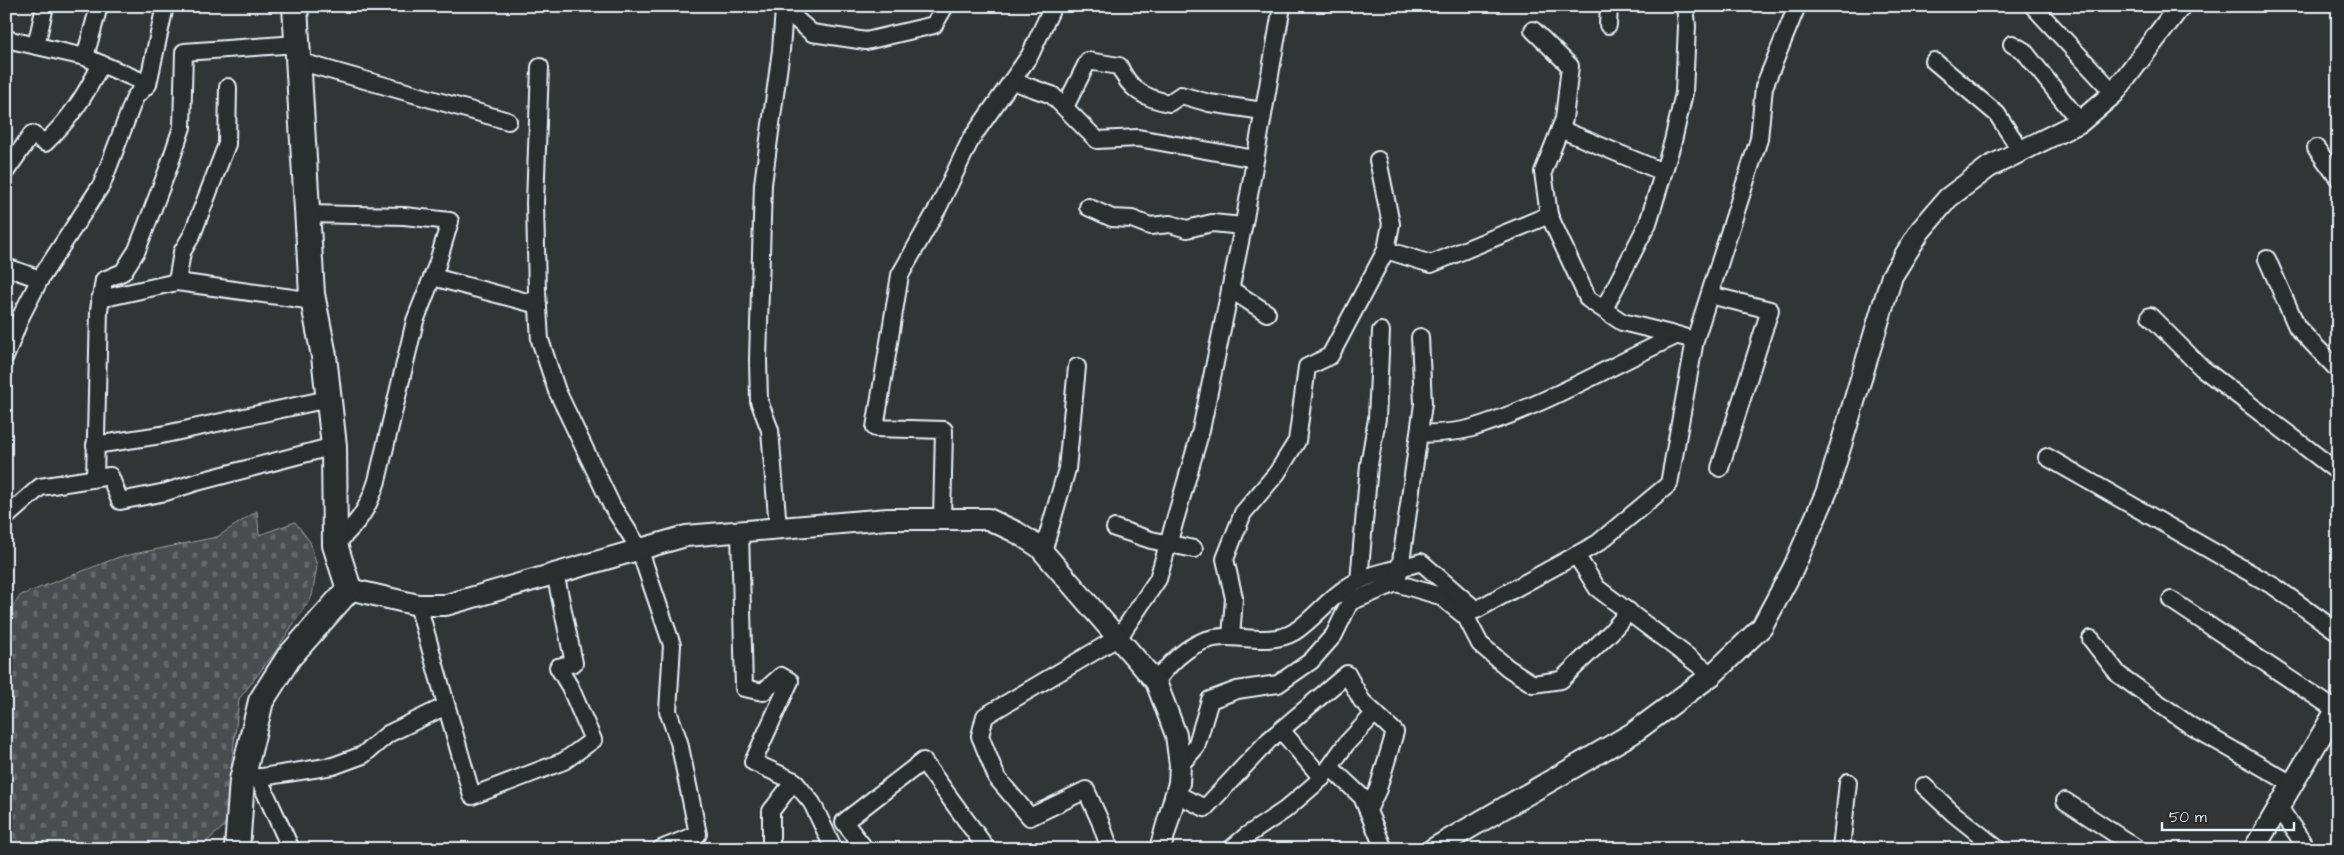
<svg xmlns="http://www.w3.org/2000/svg" width="2344" height="855" font-family="'Architects Daughter',sans-serif">
<style>
.cemetery{fill:url(#cemetery-stones);stroke:#989fa4}
.lines{fill:none;stroke-linecap:round;stroke-linejoin:round}
.minor-casing{stroke:#e8f1f8;stroke-width:20}
.tertiary-casing{stroke:#e8f1f8;stroke-width:24}
.secondary-casing{stroke:#e8f1f8;stroke-width:28}
.minor{stroke:#2a2d2e;stroke-width:16}
.tertiary{stroke:#2a2d2e;stroke-width:20}
.secondary{stroke:#2a2d2e;stroke-width:24}
</style>
<defs>
<pattern id="cemetery-stones" width="16" height="16" patternUnits="userSpaceOnUse" patternTransform="scale(1.25)"><rect width="16" height="16" fill="#494d4f"/><path d="M2 7V4a2 2 0 0 1 4 0v3zM10 15v-3a2 2 0 0 1 4 0v3z" fill="#636769"/></pattern>
</defs>
<rect width="100%" height="100%" fill="#323536"/>
<filter id="ink" filterUnits="userSpaceOnUse"><feTurbulence type="fractalNoise" baseFrequency=".02" numOctaves="2"/><feDisplacementMap in="SourceGraphic" scale="10" xChannelSelector="R" yChannelSelector="G"/><feConvolveMatrix kernelMatrix="1 2 1 2 8 2 1 2 1" color-interpolation-filters="sRGB"/></filter>
<g filter="url(#ink)">
<path class="cemetery" d="M 257,511 L 259,535 L 295,522 L 310,542 L 317,566 L 312,596 L 273,655 L 239,699 L 228,796 L 230,821 L 198,849 L 6,849 L 6,615 L 21,595 L 119,557 L 217,537 Z"/>
<g class="lines">
<defs>
<g id="minor">
<path d="M 781,6 L 812,33 L 866,41 L 934,25 L 945,6"/>
<path d="M 2033,6 L 2114,93"/>
<path d="M 1608,25 L 1609,6"/>
<path d="M 1533,30 L 1570,66 L 1564,119 L 1543,172 L 1549,215 L 1588,299 L 1622,322 L 1695,340"/>
<path d="M 6,39 L 85,57 L 148,84"/>
<path d="M 2012,44 L 2024,51 L 2080,122"/>
<path d="M 36,46 L 45,6"/>
<path d="M 85,57 L 99,6"/>
<path d="M 298,61 L 508,121"/>
<path d="M 1934,61 L 1997,114 L 2021,151"/>
<path d="M 540,67 L 535,203 L 537,292 L 540,340 L 557,391 L 612,506 L 639,548 L 672,645 L 668,711 L 679,742 L 698,834 L 661,849"/>
<path d="M 1012,81 L 1052,95 L 1097,140 L 1138,138 L 1255,159"/>
<path d="M 1065,107 L 1088,61 L 1119,66 C 1130,90 1144,98 1169,103 L 1181,95 L 1209,103 L 1263,111"/>
<path d="M 1560,129 L 1663,172"/>
<path d="M 2316,148 L 2338,178"/>
<path d="M 6,171 L 32,134 L 45,143 C 71,118 85,96 101,64"/>
<path d="M 1088,207 L 1112,218 L 1132,219 L 1150,226 L 1170,224 L 1187,229 L 1212,223 L 1243,226"/>
<path d="M 307,214 L 404,216 L 450,221 L 437,265 L 415,321 L 377,481 C 367,512 358,522 335,545"/>
<path d="M 1386,250 L 1431,264 L 1549,215"/>
<path d="M 2267,259 L 2297,327 L 2338,370"/>
<path d="M 6,267 L 40,279"/>
<path d="M 433,277 L 538,305"/>
<path d="M 177,282 L 182,252 L 192,235 L 227,144 L 228,87"/>
<path d="M 1230,289 L 1267,313"/>
<path d="M 1710,295 L 1770,310 L 1720,468"/>
<path d="M 100,299 L 177,282 L 314,301"/>
<path d="M 1604,309 L 1648,223 L 1673,141 L 1684,93 L 1687,26 L 1685,6"/>
<path d="M 2150,316 L 2202,368 L 2338,472"/>
<path d="M 6,355 L 21,316 L 40,279 L 102,184 L 135,97 L 148,84 L 165,6"/>
<path d="M 1419,434 C 1436,433 1456,433 1472,428 C 1544,406 1610,366 1678,335"/>
<path d="M 95,445 L 161,435 L 328,399"/>
<path d="M 2047,457 L 2275,587 L 2338,632"/>
<path d="M 95,478 L 99,310 L 104,280 L 123,272 L 137,250 L 168,169 L 182,127 L 184,52 L 297,44"/>
<path d="M 6,517 L 40,487 L 110,476 L 120,501 L 166,492 L 197,482 L 334,446"/>
<path d="M 942,519 L 944,430 L 875,428 L 900,275 L 939,206 L 971,139 L 1030,55 L 1053,6"/>
<path d="M 778,528 L 770,430 L 759,401 L 758,360 L 763,184 L 781,50 L 784,9"/>
<path d="M 1115,528 L 1151,540 L 1194,549"/>
<path d="M 740,532 L 744,688 L 763,692 L 781,676 L 790,681 L 753,762 L 794,781 L 812,803 L 834,849"/>
<path d="M 1043,552 L 1067,469 L 1077,367"/>
<path d="M 1576,555 L 1597,588 L 1712,675"/>
<path d="M 1359,581 L 1369,465 L 1377,419 L 1381,331"/>
<path d="M 1396,583 L 1440,596 L 1466,617 L 1480,644 L 1508,668 L 1533,684 L 1561,680 L 1611,632 L 1629,611"/>
<path d="M 2171,600 L 2336,710"/>
<path d="M 418,605 L 472,796 L 564,761 L 593,740 L 570,687 L 558,667 L 574,663 L 555,573"/>
<path d="M 1231,637 L 1234,598 L 1225,559 L 1243,513 L 1277,473 L 1297,441 L 1307,367 L 1330,356 L 1386,250 L 1391,224 L 1378,160"/>
<path d="M 2091,639 L 2119,675 L 2191,726 L 2292,784"/>
<path d="M 1156,682 C 1172,659 1197,636 1226,637 C 1247,637 1274,644 1294,632 C 1313,620 1327,600 1346,588 C 1367,573 1397,570 1421,562 L 1476,610 L 1598,543 L 1669,484 L 1695,340 L 1759,139 L 1764,87 L 1797,6"/>
<path d="M 1281,730 L 1322,778"/>
<path d="M 1180,765 L 1196,747 L 1210,700 L 1237,690 L 1278,684 L 1311,661 L 1334,635 L 1350,602 L 1396,583 L 1400,569 L 1423,404 L 1420,337"/>
<path d="M 1330,767 L 1362,797 L 1384,849"/>
<path d="M 258,777 L 291,849"/>
<path d="M 242,780 L 333,766 L 363,755 L 388,734 L 446,706"/>
<path d="M 1924,786 L 1954,814 L 1998,849"/>
<path d="M 1176,794 L 1205,808 L 1269,740 L 1347,674 L 1362,701 L 1395,732 L 1378,789 L 1368,810"/>
<path d="M 2065,801 L 2138,849"/>
<path d="M 2279,807 L 2307,849"/>
<path d="M 771,849 L 771,811 L 794,781"/>
<path d="M 865,849 L 844,822 L 923,761 L 987,849"/>
<path d="M 1110,849 L 1100,821 L 1086,790 L 1030,817 L 997,778 L 980,736 L 985,716 L 1119,637 L 1158,579 L 1201,430 L 1245,218 L 1282,6"/>
<path d="M 1231,849 L 1246,836 L 1285,810 L 1322,778 L 1346,744 L 1375,713"/>
<path d="M 1841,849 L 1848,782"/>
</g>
<g id="tertiary">
<path d="M 349,589 L 418,605 L 446,605 L 686,536 L 888,519 L 988,519 L 1016,532 L 1039,547 L 1156,682 L 1176,735 L 1180,765 L 1179,783 L 1160,849"/>
<path d="M 1433,849 L 1633,733 L 1712,675 L 1762,627 L 1793,569 L 1827,491 L 1892,276 L 1920,231 L 1948,198 L 1989,167 L 2080,122 L 2114,93 L 2180,6"/>
<path d="M 2254,849 L 2338,707"/>
</g>
<path id="secondary" d="M 237,849 L 242,780 L 261,701 L 289,657 L 349,589 L 335,545 L 334,446 L 324,356 L 312,294 L 295,6"/>
</defs>
<use href="#minor" class="minor-casing"/>
<use href="#tertiary" class="tertiary-casing"/>
<use href="#secondary" class="secondary-casing"/>
<use href="#minor" class="minor"/>
<use href="#tertiary" class="tertiary"/>
<use href="#secondary" class="secondary"/>
</g>
</g>
<rect width="2344" height="855" fill="none" stroke="#2a2d2e" stroke-width="25"/>
<rect x="12" y="12" width="2319" height="830" fill="none" stroke="#e8f1f8" stroke-width="2" filter="url(#ink)"/>
<path d="M2162 822v8h132v-8" fill="none" stroke="#e8f1f8" stroke-width="2.5"/>
<text x="2169" y="822" font-size="15" fill="#e8f1f8" stroke="#2a2d2e" stroke-width="4" paint-order="stroke">50 m</text>
</svg>
